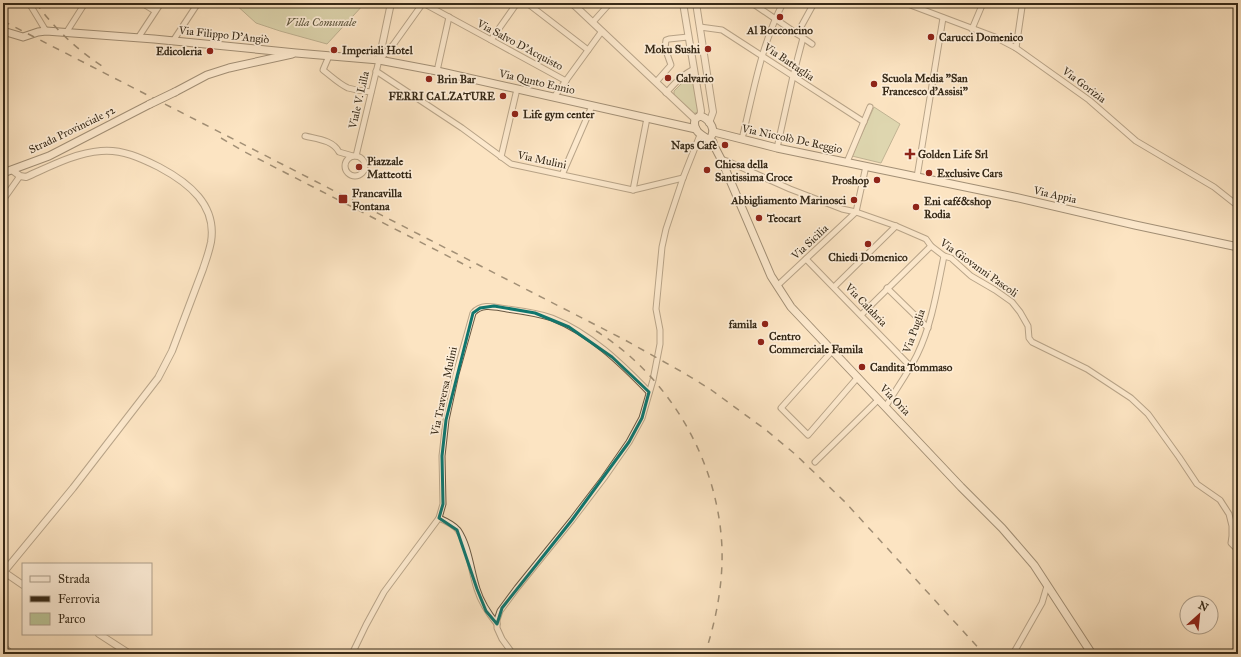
<svg xmlns="http://www.w3.org/2000/svg" width="1241" height="657" font-family="'IM FELL Great Primer',serif">
<style>
.green{fill:#bbc597;stroke:#797858}
.lines{fill:none;stroke-linecap:round;stroke-linejoin:round}
.minor-casing{stroke:#685842;stroke-width:7}
.tertiary-casing{stroke:#685842;stroke-width:8}
.secondary-casing{stroke:#372a18;stroke-width:9}
.minor{stroke:#fdedd7;stroke-width:5}
.tertiary{stroke:#fdedd7;stroke-width:6}
.secondary{stroke:#fdedd7;stroke-width:7}
.rail{stroke:#372a18;stroke-width:1.5;stroke-dasharray:7 7;stroke-linecap:butt}
.secondary-bridge-casing{stroke:#372a18;stroke-width:9;stroke-linecap:butt}
.secondary-bridge{stroke:#fdedd7;stroke-width:7}
.marked{fill:none;stroke:#0f766e;stroke-width:3;stroke-linejoin:round}
.poi-dot{fill:#8f2418;stroke:#fdedd7;stroke-width:1.5}
.labels{text-anchor:middle;dominant-baseline:central;stroke-width:3.5;stroke-linejoin:round;paint-order:stroke}
.park-label{font-size:11px;font-style:italic;fill:#585138;stroke:#fdedd7}
.poi-label{font-size:11px;font-weight:bold;fill:#372a18;stroke:#fdedd7;text-anchor:start}
.street-label{font-size:11px;fill:#372a18;stroke:#fdedd7}
</style>
<rect width="100%" height="100%" fill="#fce4c2"/>
<filter id="stains"><feTurbulence type="fractalNoise" baseFrequency=".005" numOctaves="4"/><feColorMatrix values="0 0 0 0 .2 0 0 0 0 .09 0 0 0 0 .02 0 0 0 .5 -.17"/></filter>
<radialGradient id="worn" r=".72"><stop offset=".6" stop-color="#630" stop-opacity="0"/><stop offset="1" stop-color="#630" stop-opacity=".3"/></radialGradient>
<g class="green">
<path d="M 234,3 L 365,3 L 327,44 L 280,31 L 256,23 Z"/>
<path d="M 692,73 L 699,112 L 692,114 L 674,95 L 674,91 Z"/>
<path d="M 874,107 L 900,124 L 881,163 L 852,156 Z"/>
</g>
<g class="lines">
<defs>
<g id="minor">
<path d="M 29,3 L 46,31"/>
<path d="M 46,3 L 46,4"/>
<path d="M 142,3 L 155,11"/>
<path d="M 423,3 L 491,40 L 566,81"/>
<path d="M 527,3 L 588,50"/>
<path d="M 752,3 L 812,44"/>
<path d="M 905,3 L 995,37 L 1016,48 L 1089,100 L 1136,141 L 1214,187 L 1238,206"/>
<path d="M 593,22 L 610,3"/>
<path d="M 700,27 L 722,30 L 864,122"/>
<path d="M 972,29 L 983,3"/>
<path d="M 66,33 L 85,3"/>
<path d="M 797,34 L 814,3"/>
<path d="M 138,38 L 161,3"/>
<path d="M 491,40 L 517,3"/>
<path d="M 173,41 L 198,3"/>
<path d="M 1016,48 L 1022,7 L 1024,3"/>
<path d="M 329,56 L 323,70 C 331,76 339,84 348,88 C 355,90 364,91 371,92"/>
<path d="M 376,71 L 462,128 L 511,164 L 633,190 L 683,178"/>
<path d="M 437,71 L 449,17"/>
<path d="M 656,82 L 671,65 L 665,48 L 666,40 L 669,39 L 688,37"/>
<path d="M 666,93 C 675,83 682,75 694,69"/>
<path d="M 554,97 L 602,31"/>
<path d="M 305,136 C 317,139 333,140 339,152 L 353,156"/>
<path d="M 742,139 C 753,94 761,45 783,3"/>
<path d="M 777,148 L 793,76 L 803,38"/>
<circle cx="355" cy="166" r="10"/>
<path d="M 356,156 L 379,60 L 393,45 L 423,3"/>
<path d="M 501,157 L 517,89"/>
<path d="M 721,159 L 727,161 L 790,189 L 842,209 L 856,212 L 896,226 L 926,239 L 931,246 L 944,256 L 951,258 L 971,276 L 995,290 L 1012,302 L 1020,312 L 1028,326 L 1029,338 L 1032,342 L 1087,369 L 1131,398 L 1148,414 L 1179,457 L 1197,484 L 1220,500 L 1229,514 L 1232,526 L 1232,536 L 1231,543 L 1238,550"/>
<path d="M 847,162 L 870,107"/>
<path d="M 562,175 L 592,106"/>
<path d="M 917,177 L 943,18"/>
<path d="M 633,190 L 647,118"/>
<path d="M 3,200 L 20,176"/>
<path d="M 806,259 L 910,366"/>
<path d="M 777,286 L 856,212 L 866,166"/>
<path d="M 834,287 L 896,226"/>
<path d="M 887,288 L 928,328"/>
<path d="M 861,315 L 931,246"/>
<path d="M 833,350 L 781,408 L 808,435 L 858,377"/>
<path d="M 886,406 C 896,389 908,373 917,355 C 932,324 937,290 944,256"/>
<path d="M 815,462 L 879,399"/>
<path d="M 439,518 C 446,521 453,524 458,530 C 469,546 471,571 477,589 C 481,602 488,613 497,624"/>
<path d="M 3,646 L 12,654"/>
<path d="M 352,654 L 366,625 L 384,592 L 439,518 L 443,504 L 442,456 L 446,420 L 456,374 L 473,313 C 482,303 494,307 507,309 C 522,311 537,313 552,318 C 590,333 621,363 649,392"/>
<path d="M 513,654 L 502,639 L 497,628 L 497,620 L 500,611 L 517,588 L 572,520 L 604,478 L 629,442 L 642,418 L 653,380 L 660,344 L 660,330 L 656,309 L 662,247 L 666,229 L 683,178 L 700,135"/>
<path d="M 1013,654 L 1042,603 L 1047,586"/>
</g>
<g id="tertiary">
<path d="M 572,3 L 695,119"/>
<path d="M 683,3 L 701,111 L 700,116"/>
<path d="M 696,3 L 713,112 L 709,123"/>
<path d="M 379,60 L 391,3"/>
<path d="M 4,572 L 23,585"/>
<path d="M 3,573 L 73,488 L 158,378 L 172,351 L 203,269 C 206,260 209,252 211,242 C 217,205 189,183 159,167 C 141,158 122,149 101,151 C 75,153 51,166 26,177 L 20,176 L 12,170"/>
<path d="M 99,634 L 130,654"/>
</g>
<g id="secondary">
<path d="M 3,31 L 23,37 L 38,32 L 46,31 L 154,39 L 296,53 L 379,60 L 437,71 L 696,129"/>
<path d="M 175,92 L 207,75 L 229,68 L 292,54"/>
<path d="M 714,132 L 777,148 L 1014,197 L 1135,225 L 1238,247"/>
<path d="M 712,135 C 715,127 708,118 700,116 L 695,119 C 692,133 704,136 713,142"/>
<path d="M 710,138 L 721,159 L 771,276 L 791,307 L 961,487 L 1002,528 L 1034,565 L 1092,654"/>
<path d="M 3,173 L 49,156 L 150,104"/>
</g>
</defs>
<use href="#minor" class="minor-casing"/>
<use href="#tertiary" class="tertiary-casing"/>
<use href="#secondary" class="secondary-casing"/>
<use href="#minor" class="minor"/>
<use href="#tertiary" class="tertiary"/>
<use href="#secondary" class="secondary"/>
<g class="rail">
<path d="M 36,3 C 54,28 76,49 102,66"/>
<path d="M 3,21 L 625,340 L 684,373 L 710,389 L 766,430 L 795,454 L 845,502 L 984,654"/>
<path d="M 221,138 L 243,151 L 471,268"/>
<path d="M 596,331 C 670,377 719,462 722,549 C 723,585 716,620 705,654"/>
</g>
<defs>
<path id="secondary-bridge" d="M 150,104 L 175,92"/>
</defs>
<use href="#secondary-bridge" class="secondary-bridge-casing"/>
<use href="#secondary-bridge" class="secondary-bridge"/>
</g>
<path d="M0 0H1241V657H0ZM 494,306 L 535,313 L 569,327 L 612,357 L 649,392 L 642,418 L 629,442 L 572,520 L 502,608 L 497,624 L 486,611 L 477,589 L 457,530 L 439,518 L 443,504 L 442,456 L 446,420 L 473,313 L 480,308 Z" fill="#fce4c2" fill-opacity=".55" fill-rule="evenodd"/>
<path class="marked" d="M 494,306 L 535,313 L 569,327 L 612,357 L 649,392 L 642,418 L 629,442 L 572,520 L 502,608 L 497,624 L 486,611 L 477,589 L 457,530 L 439,518 L 443,504 L 442,456 L 446,420 L 473,313 L 480,308 Z"/>
<g class="poi-dot">
<circle cx="780" cy="17" r="4"/>
<circle cx="931" cy="37" r="4"/>
<circle cx="708" cy="49" r="4"/>
<circle cx="334" cy="50" r="4"/>
<circle cx="210" cy="51" r="4"/>
<circle cx="668" cy="78" r="4"/>
<circle cx="429" cy="79" r="4"/>
<circle cx="874" cy="84" r="4"/>
<circle cx="503" cy="96" r="4"/>
<circle cx="515" cy="114" r="4"/>
<circle cx="725" cy="145" r="4"/>
<path d="M908 148h4v4h4v4h-4v4h-4v-4h-4v-4h4z"/>
<circle cx="359" cy="167" r="4"/>
<circle cx="707" cy="170" r="4"/>
<circle cx="929" cy="173" r="4"/>
<circle cx="877" cy="180" r="4"/>
<rect x="338" y="194" width="10" height="10" rx="2"/>
<circle cx="854" cy="200" r="4"/>
<circle cx="916" cy="207" r="4"/>
<circle cx="759" cy="218" r="4"/>
<circle cx="868" cy="244" r="4"/>
<circle cx="765" cy="324" r="4"/>
<circle cx="761" cy="342" r="4"/>
<circle cx="862" cy="367" r="4"/>
</g>
<g class="labels">
<g class="park-label">
<text x="321" y="22">Villa Comunale</text>
</g>
<g class="poi-label">
<text x="780" y="30" text-anchor="middle">Al Bocconcino</text>
<text x="939" y="37">Carucci Domenico</text>
<text x="700" y="49" text-anchor="end">Moku Sushi</text>
<text x="342" y="50">Imperiali Hotel</text>
<text x="202" y="51" text-anchor="end">Edicoleria</text>
<text x="676" y="78">Calvario</text>
<text x="882" y="78">Scuola Media "San<tspan x="882" dy="13">Francesco d'Assisi"</tspan></text>
<text x="437" y="79">Brin Bar</text>
<text x="495" y="96" text-anchor="end">FERRI CALZATURE</text>
<text x="523" y="114">Life gym center</text>
<text x="717" y="145" text-anchor="end">Naps Cafè</text>
<text x="918" y="154">Golden Life Srl</text>
<text x="367" y="161">Piazzale<tspan x="367" dy="13">Matteotti</tspan></text>
<text x="715" y="164">Chiesa della<tspan x="715" dy="13">Santissima Croce</tspan></text>
<text x="937" y="173">Exclusive Cars</text>
<text x="869" y="180" text-anchor="end">Proshop</text>
<text x="352" y="193">Francavilla<tspan x="352" dy="13">Fontana</tspan></text>
<text x="846" y="200" text-anchor="end">Abbigliamento Marinosci</text>
<text x="924" y="201">Eni café&amp;shop<tspan x="924" dy="13">Rodia</tspan></text>
<text x="767" y="218">Teocart</text>
<text x="868" y="257" text-anchor="middle">Chiedi Domenico</text>
<text x="757" y="324" text-anchor="end">famila</text>
<text x="769" y="336">Centro<tspan x="769" dy="13">Commerciale Famila</tspan></text>
<text x="870" y="367">Candita Tommaso</text>
</g>
<g class="street-label">
<text transform="translate(224 35) rotate(6)">Via Filippo D'Angiò</text>
<text transform="translate(520 45) rotate(28)">Via Salvo D'Acquisto</text>
<text transform="translate(789 62) rotate(34)">Via Battaglia</text>
<text transform="translate(537 82) rotate(13)">Via Qunto Ennio</text>
<text transform="translate(1084 85) rotate(37)">Via Gorizia</text>
<text transform="translate(359 100) rotate(-77)">Viale V. Lilla</text>
<text transform="translate(72 130) rotate(-26)">Strada Provinciale 52</text>
<text transform="translate(792 139) rotate(12)">Via Niccolò De Reggio</text>
<text transform="translate(542 160) rotate(12)">Via Mulini</text>
<text transform="translate(1055 195) rotate(13)">Via Appia</text>
<text transform="translate(810 242) rotate(-43)">Via Sicilia</text>
<text transform="translate(979 268) rotate(35)">Via Giovanni Pascoli</text>
<text transform="translate(866 305) rotate(46)">Via Calabria</text>
<text transform="translate(914 331) rotate(-70)">Via Puglia</text>
<text transform="translate(444 391) rotate(-78)">Via Traversa Mulini</text>
<text transform="translate(895 400) rotate(46)">Via Oria</text>
</g>
</g>
<rect width="1241" height="657" fill="none" stroke="#fce4c2" stroke-width="16"/>
<rect x="4" y="4" width="1233" height="649" fill="none" stroke="#372a18" stroke-width="2"/>
<rect x="8" y="8" width="1225" height="641" fill="none" stroke="#372a18"/>
<rect x="22" y="563" width="130" height="72" fill="#fdedd7" stroke="#ae9f8b"/>
<rect x="30" y="576" width="20" height="6" fill="#fdedd7" stroke="#ae9f8b"/>
<text x="58" y="583" font-size="12" fill="#372a18">Strada</text>
<rect x="30" y="596" width="20" height="6" fill="#372a18" stroke="#ae9f8b"/>
<text x="58" y="603" font-size="12" fill="#372a18">Ferrovia</text>
<rect x="30" y="613" width="20" height="12" fill="#bbc597" stroke="#ae9f8b"/>
<text x="58" y="623" font-size="12" fill="#372a18">Parco</text>
<g transform="translate(1199 615) rotate(27)"><circle r="19" fill="#fdedd7" stroke="#ae9f8b"/>
<path d="M0-3L7 15L0 10L-7 15Z" fill="#8f2418"/>
<text y="-6" font-size="11" font-weight="bold" text-anchor="middle" fill="#372a18">N</text>
</g>
<rect width="100%" height="100%" filter="url(#stains)"/>
<rect width="100%" height="100%" fill="url(#worn)"/>
</svg>
